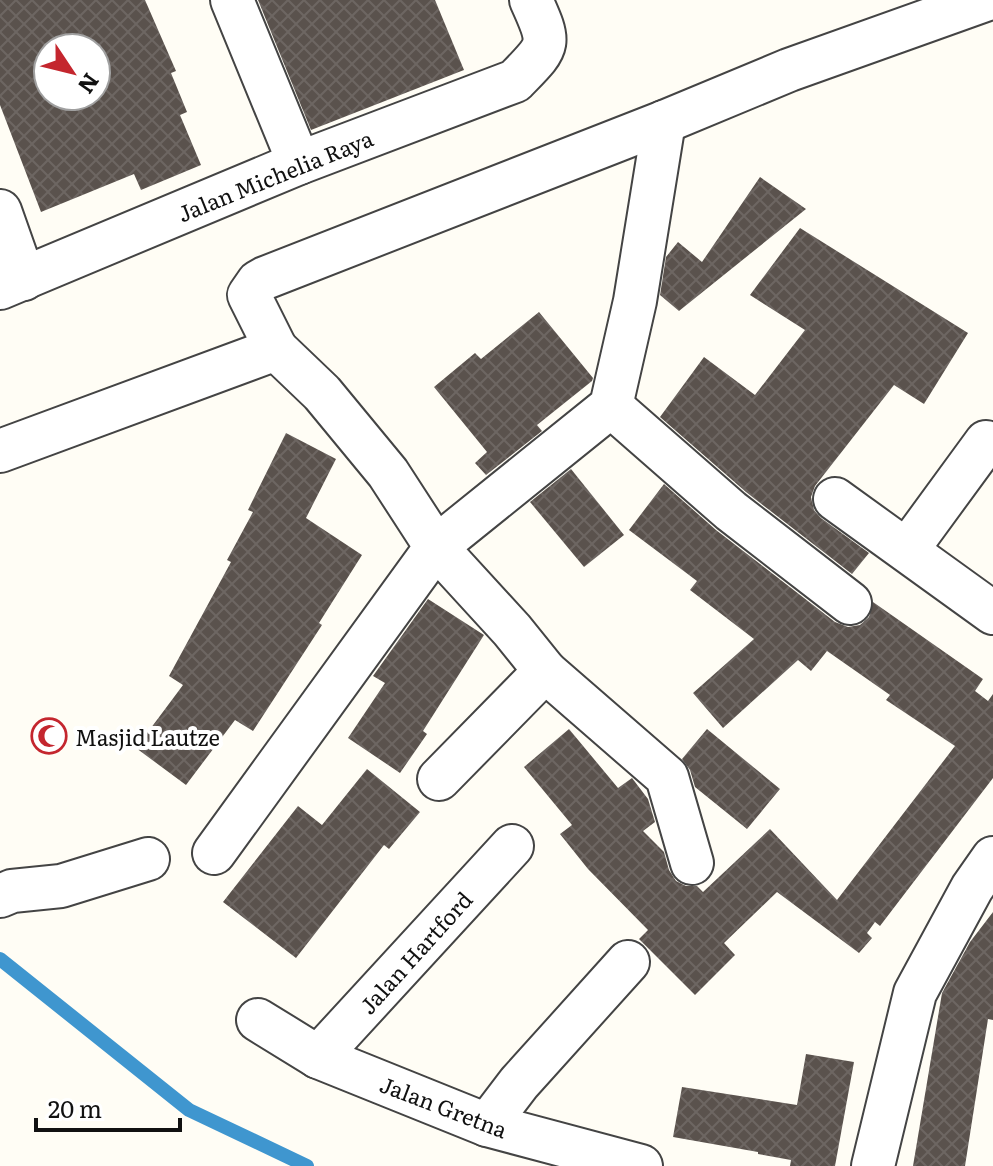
<svg xmlns="http://www.w3.org/2000/svg" width="993" height="1166" font-family="Literata,serif">
<style>
.lines{fill:none;stroke-linecap:round;stroke-linejoin:round}
.stream{stroke:#3f96cf;stroke-width:14}
.building{fill:url(#building-cross-hatch);fill-rule:evenodd}
.minor-casing{stroke:#444;stroke-width:46}
.minor{stroke:#fff;stroke-width:42}
.labels{text-anchor:middle;dominant-baseline:central;stroke-width:8;stroke-linejoin:round;paint-order:stroke}
.street-label{font-size:22px;fill:#111;stroke:#fff}
.poi-label{font-size:22px;fill:#111;stroke:#fff;text-anchor:start}
</style>
<defs>
<pattern id="building-cross-hatch" width="8" height="8" patternUnits="userSpaceOnUse" patternTransform="scale(2)"><rect width="8" height="8" fill="#5a524d"/><path d="M0 0l8 8M0 8l8-8" fill="none" stroke="#6d6662"/></pattern>
</defs>
<rect width="100%" height="100%" fill="#fffdf5"/>
<g class="lines">
<path class="stream" d="M 0,959 L 189,1110 L 307,1166"/>
</g>
<g class="building">
<path d="M 0,0 L 145,0 L 176,71 L 171,73 L 187,112 L 180,115 L 201,165 L 141,190 L 134,174 L 41,212 L 0,105 ZM 48,48 L 96,48 L 96,96 L 48,96 Z"/>
<path d="M 258,0 L 435,0 L 464,70 L 311,130 Z"/>
<path d="M 760,177 L 806,209 L 679,311 L 660,295 L 666,257 L 678,242 L 702,262 Z"/>
<path d="M 800,228 L 968,333 L 924,404 L 894,385 L 815,486 L 811,497 L 814,510 L 821,518 L 869,553 L 852,574 L 746,492 L 660,417 L 704,357 L 755,395 L 805,330 L 750,295 Z"/>
<path d="M 539,312 L 593,378 L 592,381 L 537,425 L 542,431 L 486,475 L 475,463 L 487,452 L 434,387 L 475,353 L 481,359 Z"/>
<path d="M 286,433 L 336,459 L 306,518 L 362,555 L 319,623 L 322,625 L 253,731 L 235,720 L 186,785 L 136,748 L 183,685 L 169,676 L 231,562 L 227,560 L 253,512 L 248,510 Z"/>
<path d="M 571,469 L 624,535 L 584,567 L 530,502 Z"/>
<path d="M 664,484 L 716,530 L 835,622 L 848,627 L 860,625 L 869,617 L 873,602 L 983,679 L 975,691 L 988,701 L 993,694 L 993,778 L 880,926 L 875,922 L 867,933 L 872,938 L 859,953 L 777,892 L 724,943 L 735,955 L 695,995 L 639,939 L 648,930 L 588,869 L 560,834 L 572,825 L 524,767 L 569,729 L 618,788 L 632,778 L 648,799 L 655,822 L 643,831 L 664,852 L 669,870 L 676,881 L 686,886 L 697,886 L 703,892 L 770,829 L 837,900 L 955,746 L 886,700 L 890,695 L 827,651 L 811,671 L 798,660 L 723,728 L 693,693 L 754,639 L 690,590 L 697,581 L 629,530 Z"/>
<path d="M 428,599 L 484,635 L 423,731 L 427,734 L 400,773 L 348,738 L 385,683 L 373,676 Z"/>
<path d="M 707,729 L 780,789 L 747,829 L 695,787 L 690,770 L 682,759 Z"/>
<path d="M 367,769 L 420,812 L 389,849 L 384,845 L 296,958 L 223,902 L 298,806 L 322,825 Z"/>
<path d="M 993,912 L 993,1020 L 988,1019 L 965,1166 L 913,1166 L 942,993 L 970,942 Z"/>
<path d="M 806,1054 L 854,1062 L 835,1166 L 790,1166 L 791,1160 L 758,1154 L 758,1152 L 673,1137 L 682,1087 L 797,1105 Z"/>
</g>
<g class="lines">
<defs>
<g id="minor">
<path d="M 232,0 L 299,163"/>
<path d="M 0,211 L 24,279"/>
<path d="M 0,288 L 299,163 L 515,81 C 550,45 552,46 531,0"/>
<path d="M 611,406 L 731,511 L 850,603"/>
<path d="M 0,451 L 276,349 L 249,295 L 258,282 L 265,278 L 664,122 L 789,70 L 985,0"/>
<path d="M 835,499 L 993,613"/>
<path d="M 907,550 L 986,442"/>
<path d="M 545,671 L 667,777 L 692,863"/>
<path d="M 439,779 L 545,671 L 512,630 L 436,547 L 611,406 L 635,301 L 664,122"/>
<path d="M 214,853 L 436,547 L 388,473 L 322,393 L 276,349"/>
<path d="M 0,896 L 12,891 L 61,886 L 148,859"/>
<path d="M 258,1020 L 318,1057 L 487,1125 L 641,1166"/>
<path d="M 318,1057 L 512,846"/>
<path d="M 487,1125 L 519,1083 L 628,962"/>
<path d="M 873,1166 L 915,993 L 972,888 L 993,858"/>
</g>
</defs>
<use href="#minor" class="minor-casing"/>
<use href="#minor" class="minor"/>
</g>
<defs>
<symbol id="mosque-ring" viewBox="-11 -11 22 22"><circle r="9.5" fill="#fff" stroke="#c4262e" stroke-width="1.5"/><path d="M3.5-4.9A6 6 0 1 0 3.5 4.9A5 5 0 1 1 3.5-4.9Z" fill="#c4262e"/></symbol>
</defs>
<g fill-rule="evenodd">
<use href="#mosque-ring" x="29" y="716" width="40" height="40"/>
</g>
<g class="labels">
<g class="street-label">
<text transform="translate(275 175) rotate(-22)">Jalan Michelia Raya</text>
<text transform="translate(415 952) rotate(-48)">Jalan Hartford</text>
<text transform="translate(444 1106) rotate(21)">Jalan Gretna</text>
</g>
<g class="poi-label">
<text x="75" y="736">Masjid Lautze</text>
</g>
</g>
<g transform="translate(72 72) rotate(125)"><circle r="38" fill="#ffffff" stroke="#a0a0a0" stroke-width="2"/>
<path d="M0-6L14 30L0 20L-14 30Z" fill="#c4262e"/>
<text y="-12" font-size="22" font-weight="bold" text-anchor="middle" fill="#111111">N</text>
</g>
<path d="M36 1118v12h144v-12" fill="none" stroke="#111111" stroke-width="4"/>
<text x="48" y="1118" font-size="24" fill="#111111" stroke="#ffffff" stroke-width="6" paint-order="stroke">20 m</text>
</svg>
